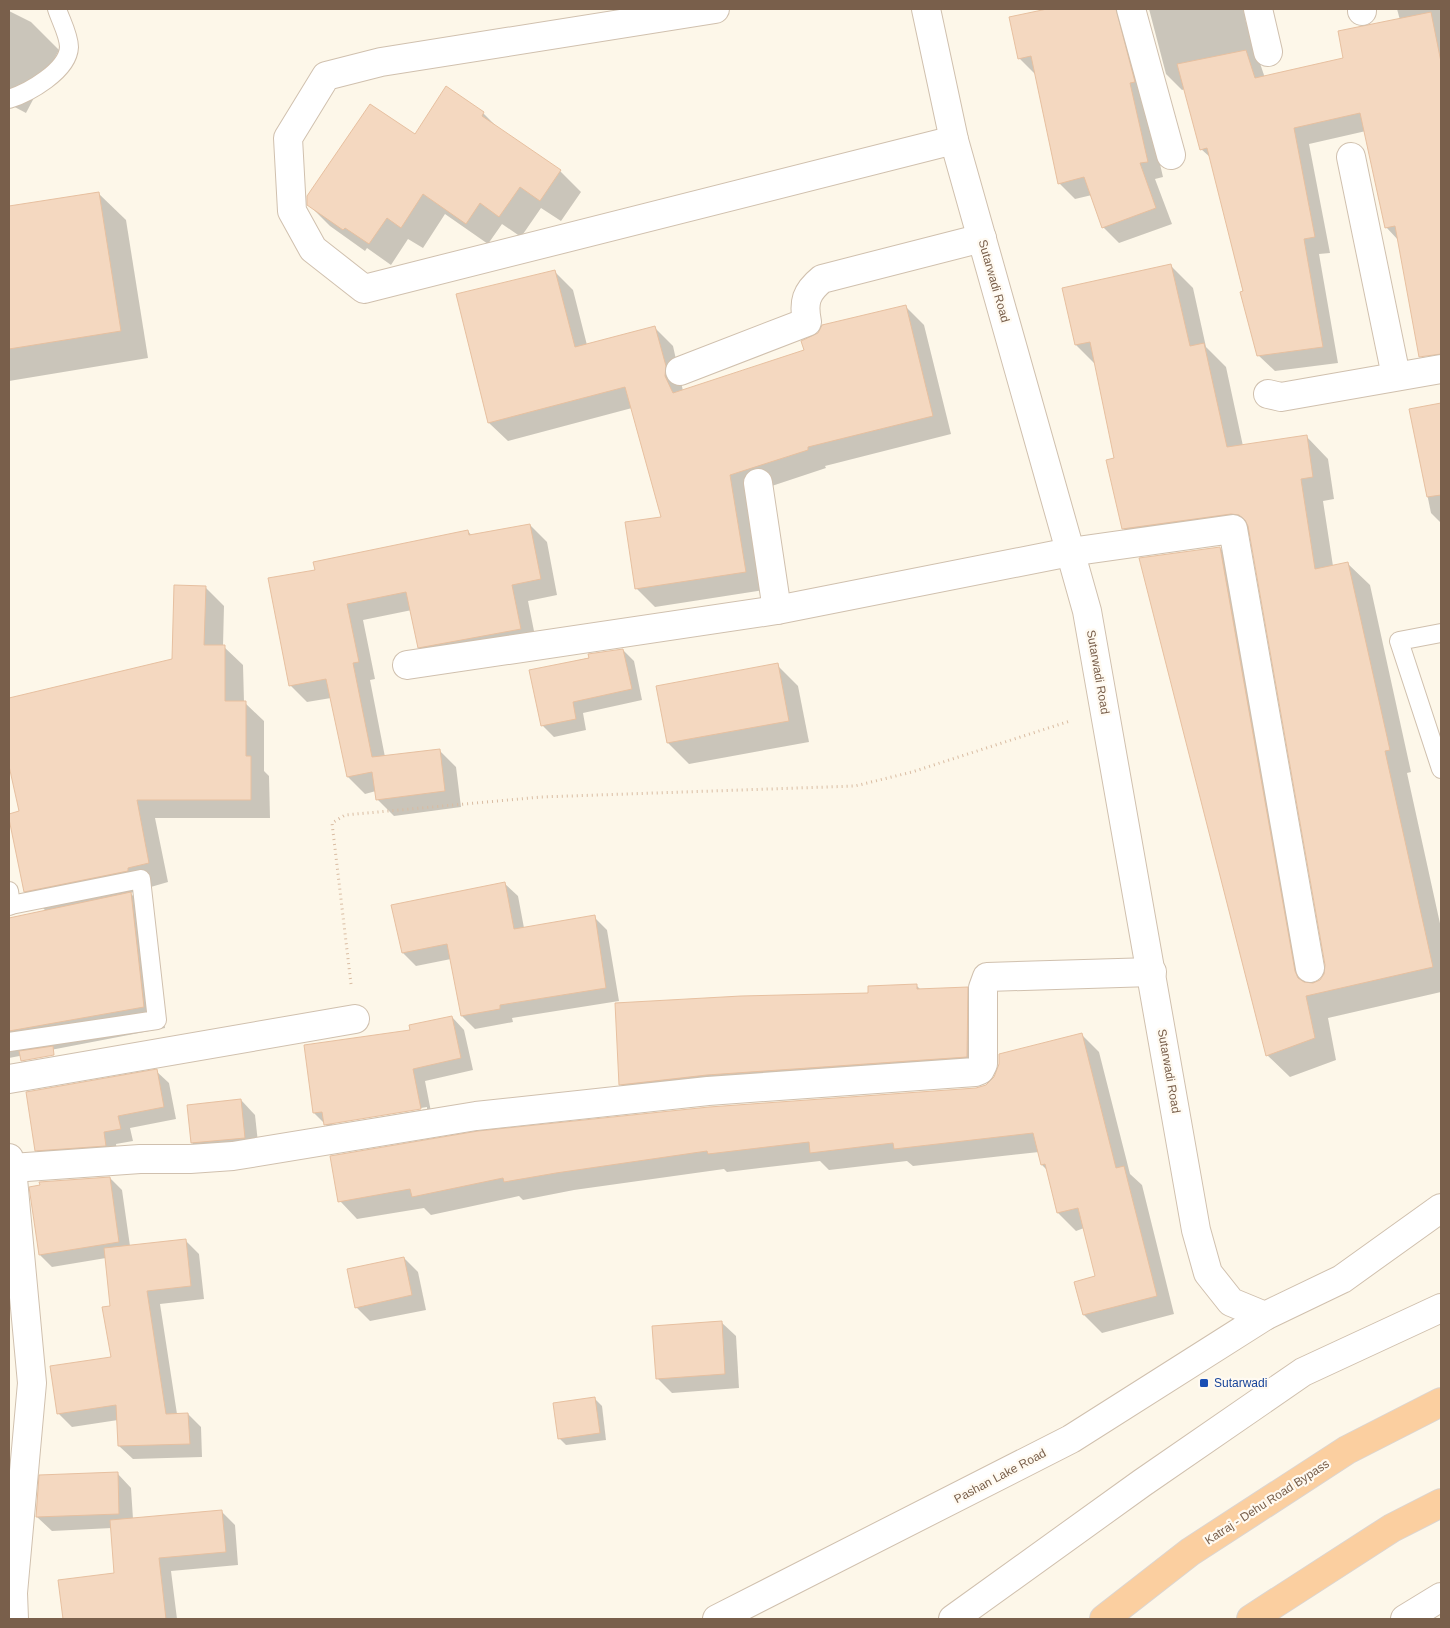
<svg xmlns="http://www.w3.org/2000/svg" width="1450" height="1628" font-family="Arial,sans-serif">
<style>
.shadow{fill:#0003;fill-rule:evenodd}
.building{fill:#f4d8c0;stroke:#e7c0a0}
.lines{fill:none;stroke-linecap:round;stroke-linejoin:round}
.service-casing{stroke:#d0c0ae;stroke-width:20}
.minor-casing{stroke:#d0c0ae;stroke-width:30}
.tertiary-casing{stroke:#d0c0ae;stroke-width:30}
.trunk-casing{stroke:#dcd5d0;stroke-width:30}
.path{stroke:#d9bca2;stroke-width:3;stroke-dasharray:1 4;stroke-linecap:butt}
.service{stroke:#fff;stroke-width:18}
.minor{stroke:#fff;stroke-width:28}
.tertiary{stroke:#fff;stroke-width:28}
.trunk{stroke:#fbcfa0;stroke-width:28}
.transit-dot{fill:#1a4fb4;stroke:#fffaf1;stroke-width:2}
.labels{text-anchor:middle;dominant-baseline:central;stroke-width:4.5;stroke-linejoin:round;paint-order:stroke}
.street-label{font-size:12px;fill:#795f4b;stroke:#fffaf1}
.transit-label{font-size:12px;fill:#164399;stroke:#fffaf1;text-anchor:start}
</style>
<rect width="100%" height="100%" fill="#fdf7e9"/>
<g class="shadow">
<path d="M 1053,9 L 1256,9 L 1258,16 L 1245,19 L 1265,78 L 1345,59 L 1400,20 L 1397,9 L 1441,9 L 1441,354 L 1433,355 L 1399,241 L 1386,227 L 1366,131 L 1309,144 L 1330,253 L 1319,254 L 1338,363 L 1275,371 L 1258,355 L 1211,158 L 1201,149 L 1185,89 L 1182,90 L 1166,74 L 1149,9 L 1144,9 L 1145,99 L 1163,177 L 1155,179 L 1172,224 L 1119,243 L 1103,227 L 1092,195 L 1075,199 L 1059,183 L 1036,75 L 1019,58 L 1010,18 Z"/>
<path d="M 9,11 L 31,22 L 59,50 L 26,113 L 9,104 Z"/>
<path d="M 447,88 L 483,113 L 499,129 L 560,171 L 581,192 L 561,221 L 541,208 L 521,237 L 502,224 L 488,244 L 445,214 L 423,248 L 408,239 L 391,265 L 367,248 L 365,251 L 330,226 L 309,205 L 415,136 Z"/>
<path d="M 98,193 L 126,220 L 148,358 L 9,381 L 9,207 Z"/>
<path d="M 1171,266 L 1193,288 L 1206,347 L 1226,367 L 1243,446 L 1306,436 L 1328,459 L 1334,499 L 1323,501 L 1333,566 L 1347,563 L 1370,585 L 1411,772 L 1407,773 L 1441,928 L 1441,992 L 1328,1018 L 1336,1060 L 1290,1077 L 1267,1055 L 1220,548 L 1242,570 L 1315,984 L 1320,981 L 1326,974 L 1327,965 L 1251,536 L 1145,551 L 1123,528 L 1115,459 L 1096,365 L 1076,345 L 1064,289 Z"/>
<path d="M 554,271 L 573,290 L 587,345 L 654,327 L 673,346 L 683,391 L 805,351 L 905,306 L 924,325 L 951,434 L 825,466 L 826,468 L 748,494 L 764,590 L 655,607 L 636,588 L 663,518 L 632,408 L 508,441 L 489,423 L 458,295 Z"/>
<path d="M 1441,404 L 1441,523 L 1431,513 L 1410,410 Z"/>
<path d="M 530,525 L 547,542 L 557,595 L 528,601 L 537,646 L 436,664 L 419,647 L 412,610 L 363,620 L 375,679 L 370,680 L 385,757 L 439,750 L 456,767 L 461,807 L 394,816 L 377,799 L 376,791 L 365,794 L 348,777 L 331,698 L 307,702 L 290,685 L 316,571 L 468,531 L 472,536 Z"/>
<path d="M 205,587 L 224,606 L 223,646 L 243,665 L 244,702 L 264,721 L 264,771 L 269,776 L 270,818 L 155,818 L 168,882 L 130,893 L 152,914 L 165,1028 L 9,1058 L 9,919 L 46,911 L 25,891 L 21,812 L 9,761 L 9,699 L 173,660 Z"/>
<path d="M 623,650 L 634,661 L 642,700 L 583,713 L 586,730 L 554,737 L 543,726 L 531,671 Z"/>
<path d="M 777,665 L 798,686 L 809,742 L 689,764 L 668,743 Z"/>
<path d="M 504,883 L 518,896 L 524,928 L 594,917 L 607,930 L 619,1001 L 512,1018 L 513,1022 L 475,1029 L 462,1016 L 451,959 L 416,966 L 403,953 Z"/>
<path d="M 916,985 L 921,990 L 967,988 L 984,1005 L 984,1074 L 638,1101 L 620,1084 L 869,994 Z"/>
<path d="M 452,1017 L 464,1030 L 473,1070 L 425,1081 L 433,1122 L 338,1137 L 314,1113 L 412,1031 ZM 427,1107 L 427,1109 L 333,1125 L 331,1123 Z"/>
<path d="M 1081,1034 L 1099,1052 L 1130,1174 L 1142,1185 L 1174,1314 L 1102,1333 L 1084,1315 L 1096,1277 L 1084,1228 L 1076,1231 L 1058,1213 L 1048,1171 L 1042,1165 L 1039,1152 L 913,1166 L 907,1161 L 829,1170 L 820,1161 L 727,1172 L 724,1169 L 574,1190 L 523,1200 L 519,1196 L 431,1215 L 424,1208 L 357,1219 L 340,1201 L 331,1157 L 976,1089 L 986,1086 Z"/>
<path d="M 156,1071 L 169,1083 L 176,1119 L 130,1128 L 133,1141 L 116,1144 L 118,1158 L 48,1163 L 36,1150 Z"/>
<path d="M 241,1100 L 255,1115 L 259,1152 L 207,1157 L 192,1143 Z"/>
<path d="M 110,1178 L 122,1190 L 130,1246 L 185,1240 L 199,1254 L 204,1299 L 160,1304 L 177,1414 L 188,1414 L 201,1427 L 202,1457 L 133,1459 L 119,1446 L 118,1420 L 72,1427 L 58,1413 L 112,1358 L 111,1307 L 106,1258 L 52,1267 L 40,1255 Z"/>
<path d="M 404,1258 L 418,1272 L 426,1310 L 370,1321 L 356,1307 Z"/>
<path d="M 721,1322 L 736,1336 L 739,1388 L 672,1393 L 658,1379 Z"/>
<path d="M 595,1399 L 602,1406 L 606,1440 L 566,1445 L 559,1438 Z"/>
<path d="M 117,1473 L 131,1488 L 133,1519 L 222,1512 L 235,1525 L 238,1565 L 171,1571 L 177,1619 L 65,1619 L 60,1581 L 115,1574 L 112,1528 L 52,1531 L 37,1517 Z"/>
</g>
<g class="building">
<path d="M 1047,9 L 1116,9 L 1135,82 L 1130,83 L 1148,162 L 1140,163 L 1156,208 L 1102,228 L 1084,177 L 1058,184 L 1031,56 L 1018,59 L 1009,17 Z"/>
<path d="M 1431,12 L 1441,62 L 1441,354 L 1419,357 L 1395,226 L 1385,228 L 1360,113 L 1294,128 L 1315,237 L 1304,239 L 1323,347 L 1257,356 L 1240,292 L 1243,291 L 1207,148 L 1200,150 L 1177,64 L 1246,50 L 1255,78 L 1343,58 L 1338,31 Z"/>
<path d="M 446,86 L 484,112 L 482,116 L 561,170 L 540,201 L 520,187 L 499,217 L 480,203 L 466,224 L 423,194 L 401,228 L 387,218 L 369,244 L 345,228 L 343,230 L 307,205 L 307,196 L 370,104 L 415,134 Z"/>
<path d="M 99,192 L 121,331 L 9,349 L 9,206 Z"/>
<path d="M 1171,264 L 1190,346 L 1204,343 L 1227,447 L 1307,435 L 1313,477 L 1301,479 L 1315,569 L 1348,562 L 1390,750 L 1385,751 L 1433,967 L 1306,996 L 1315,1038 L 1266,1056 L 1139,558 L 1220,547 L 1295,971 L 1298,978 L 1304,982 L 1313,983 L 1320,980 L 1324,974 L 1325,965 L 1248,526 L 1245,520 L 1239,515 L 1231,514 L 1122,529 L 1106,460 L 1114,458 L 1090,342 L 1075,345 L 1062,288 Z"/>
<path d="M 555,270 L 575,347 L 655,326 L 666,366 L 665,376 L 673,393 L 804,350 L 801,341 L 818,333 L 822,325 L 906,305 L 933,416 L 808,447 L 808,450 L 730,475 L 746,572 L 635,589 L 625,522 L 661,517 L 625,387 L 488,423 L 456,294 Z"/>
<path d="M 1441,403 L 1441,495 L 1427,497 L 1409,409 Z"/>
<path d="M 530,524 L 541,579 L 512,585 L 521,629 L 418,648 L 406,592 L 347,604 L 359,662 L 353,663 L 372,757 L 440,749 L 445,791 L 376,800 L 372,772 L 347,777 L 326,679 L 289,686 L 268,578 L 315,570 L 313,562 L 468,530 L 469,535 Z"/>
<path d="M 174,585 L 206,586 L 204,645 L 225,645 L 225,701 L 246,701 L 246,756 L 251,756 L 251,800 L 137,800 L 149,863 L 128,868 L 128,871 L 24,892 L 9,819 L 9,814 L 19,811 L 9,766 L 9,698 L 172,659 Z"/>
<path d="M 623,649 L 632,689 L 573,702 L 576,719 L 541,726 L 529,670 L 589,658 L 588,654 Z"/>
<path d="M 778,663 L 789,721 L 667,743 L 656,686 Z"/>
<path d="M 505,882 L 514,929 L 595,915 L 606,988 L 500,1005 L 500,1009 L 461,1016 L 447,944 L 402,953 L 391,905 Z"/>
<path d="M 131,892 L 144,1007 L 9,1031 L 9,918 Z"/>
<path d="M 917,984 L 917,989 L 968,987 L 967,1057 L 707,1075 L 619,1085 L 615,1003 L 741,996 L 868,993 L 868,986 Z"/>
<path d="M 452,1016 L 461,1058 L 413,1069 L 421,1109 L 324,1125 L 322,1112 L 313,1113 L 304,1045 L 410,1030 L 409,1025 Z"/>
<path d="M 1082,1033 L 1116,1168 L 1124,1166 L 1157,1296 L 1083,1315 L 1074,1282 L 1095,1276 L 1078,1208 L 1057,1213 L 1045,1164 L 1041,1165 L 1033,1133 L 894,1149 L 893,1143 L 810,1153 L 809,1142 L 708,1154 L 707,1151 L 556,1173 L 504,1182 L 503,1178 L 412,1197 L 410,1189 L 338,1202 L 330,1156 L 478,1131 L 709,1107 L 976,1088 L 986,1085 L 994,1077 L 999,1064 L 999,1054 Z"/>
<path d="M 53,1046 L 54,1055 L 21,1061 L 19,1051 Z"/>
<path d="M 157,1069 L 164,1107 L 118,1116 L 121,1129 L 104,1132 L 106,1146 L 35,1151 L 26,1092 Z"/>
<path d="M 241,1099 L 245,1138 L 191,1143 L 187,1105 Z"/>
<path d="M 110,1177 L 119,1242 L 39,1255 L 29,1187 L 40,1185 L 39,1182 Z"/>
<path d="M 186,1239 L 191,1286 L 147,1291 L 166,1414 L 188,1413 L 190,1444 L 118,1446 L 116,1405 L 57,1414 L 50,1366 L 111,1357 L 102,1307 L 110,1306 L 104,1248 Z"/>
<path d="M 404,1257 L 412,1295 L 355,1308 L 347,1269 Z"/>
<path d="M 722,1321 L 725,1374 L 656,1379 L 652,1326 Z"/>
<path d="M 595,1397 L 600,1433 L 558,1439 L 553,1403 Z"/>
<path d="M 118,1472 L 119,1514 L 36,1517 L 39,1475 Z"/>
<path d="M 222,1510 L 226,1552 L 159,1558 L 166,1619 L 63,1619 L 58,1580 L 114,1573 L 110,1520 Z"/>
</g>
<g class="lines">
<defs>
<g id="service">
<path d="M 9,99 C 28,93 68,71 69,47 C 69,35 60,19 57,9"/>
<path d="M 1441,633 L 1399,641 L 1441,769"/>
<path d="M 9,891 L 11,905 L 9,906"/>
<path d="M 9,1042 L 157,1020 L 141,879 L 11,905"/>
</g>
<g id="minor">
<path d="M 715,9 L 381,62 L 326,76 L 288,138 L 292,211 L 313,249 L 364,289 L 954,140"/>
<path d="M 1131,9 L 1171,155"/>
<path d="M 1258,9 L 1268,52"/>
<path d="M 1362,9 L 1362,11"/>
<path d="M 1351,157 L 1396,376"/>
<path d="M 680,371 L 807,322 C 803,302 806,292 822,279 L 982,238"/>
<path d="M 1268,394 L 1281,397 L 1441,369"/>
<path d="M 758,483 L 777,610"/>
<path d="M 407,665 L 777,610 L 1070,552 L 1233,529 L 1310,968"/>
<path d="M 9,1079 L 355,1019"/>
<path d="M 9,1158 L 12,1168 L 32,1383 L 13,1593 L 14,1619"/>
<path d="M 12,1168 L 140,1159 L 190,1159 L 233,1156 L 476,1116 L 708,1091 L 975,1072 L 980,1070 L 983,1064 L 983,988 L 987,977 L 1152,972"/>
<path d="M 717,1619 L 1071,1439 L 1265,1316"/>
</g>
<g id="tertiary">
<path d="M 926,9 L 954,140 L 1087,611 L 1196,1230 L 1208,1273 L 1231,1302 L 1265,1316 L 1342,1279 L 1441,1208"/>
<path d="M 953,1619 L 1142,1483 L 1303,1372 L 1441,1308"/>
<path d="M 1405,1619 L 1441,1597"/>
</g>
<g id="trunk">
<path d="M 1104,1619 L 1190,1552 L 1347,1450 L 1441,1402"/>
<path d="M 1251,1619 L 1392,1528 L 1441,1503"/>
</g>
</defs>
<use href="#service" class="service-casing"/>
<use href="#minor" class="minor-casing"/>
<use href="#tertiary" class="tertiary-casing"/>
<use href="#trunk" class="trunk-casing"/>
<path class="path" d="M 351,984 L 332,823 L 345,815 L 541,797 L 855,786 L 912,772 L 1070,721"/>
<use href="#service" class="service"/>
<use href="#minor" class="minor"/>
<use href="#tertiary" class="tertiary"/>
<use href="#trunk" class="trunk"/>
</g>
<rect class="transit-dot" x="1199" y="1378" width="10" height="10" rx="2.5"/>
<g class="labels">
<g class="street-label">
<text transform="translate(994 281) rotate(74)">Sutarwadi Road</text>
<text transform="translate(1098 672) rotate(80)">Sutarwadi Road</text>
<text transform="translate(1169 1071) rotate(80)">Sutarwadi Road</text>
<text transform="translate(1000 1476) rotate(-28)">Pashan Lake Road</text>
<text transform="translate(1267 1502) rotate(-33)">Katraj - Dehu Road Bypass</text>
</g>
<g class="transit-label">
<text x="1214" y="1383">Sutarwadi</text>
</g>
</g>
<rect width="1450" height="1628" fill="none" stroke="#795f4b" stroke-width="20"/>
</svg>
